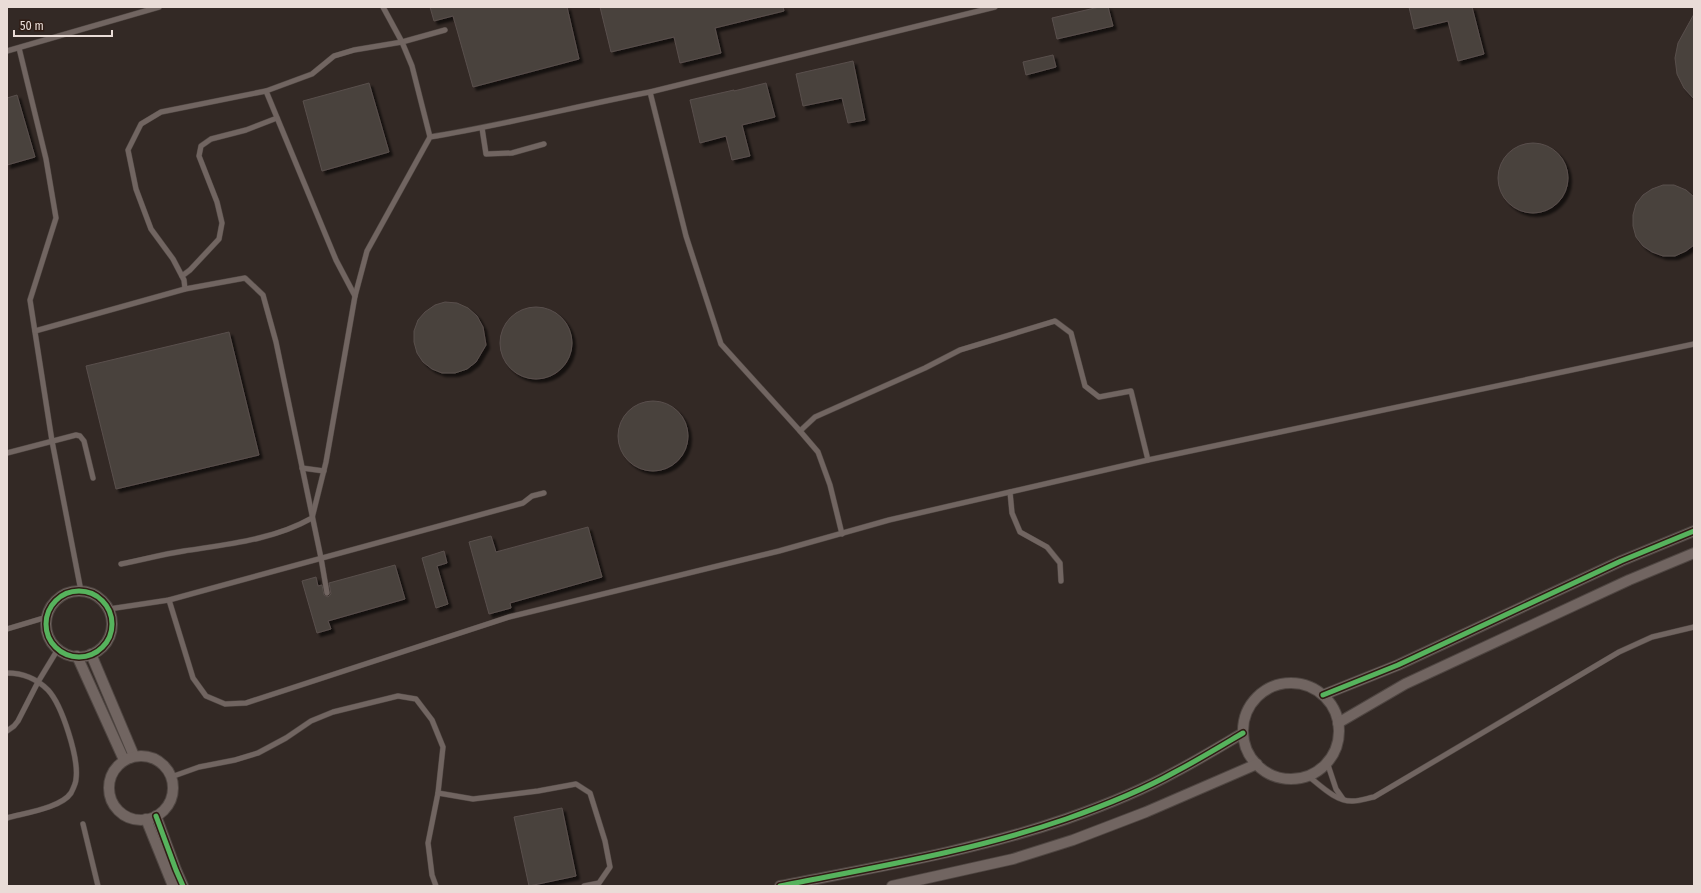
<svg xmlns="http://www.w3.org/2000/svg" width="1701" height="893" font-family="'Fira Sans Condensed',sans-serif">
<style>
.building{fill:#4a423e;stroke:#594f4c;filter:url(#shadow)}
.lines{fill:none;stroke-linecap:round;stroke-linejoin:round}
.service-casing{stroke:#4f4642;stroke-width:6}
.minor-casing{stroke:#4f4642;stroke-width:12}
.service{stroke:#716561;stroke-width:5}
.minor{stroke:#716561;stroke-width:10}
.cycleway-casing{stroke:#2f1d15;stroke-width:8}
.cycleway{stroke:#56b35d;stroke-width:5}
</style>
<defs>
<filter id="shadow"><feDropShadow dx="3.5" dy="3.5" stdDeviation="1" flood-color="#0009"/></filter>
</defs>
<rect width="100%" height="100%" fill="#332925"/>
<g class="building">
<path d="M 430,7 L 567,7 L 579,59 L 473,87 L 453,16 L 434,21 Z"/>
<path d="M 600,7 L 783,7 L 784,11 L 715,28 L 721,53 L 680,63 L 674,37 L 611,52 Z"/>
<path d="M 1099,7 L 1108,7 L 1113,26 L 1057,39 L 1052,18 Z"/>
<path d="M 1409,7 L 1472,7 L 1484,54 L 1458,61 L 1448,21 L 1414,29 Z"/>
<path d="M 1694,14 L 1694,99 L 1684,88 L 1677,74 L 1675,58 L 1678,43 Z"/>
<path d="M 1053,55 L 1056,67 L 1026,75 L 1023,62 Z"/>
<path d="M 853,61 L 865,120 L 848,123 L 842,98 L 803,106 L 796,74 Z"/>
<path d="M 369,83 L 389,152 L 322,171 L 303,101 Z"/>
<path d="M 766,83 L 775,117 L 742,125 L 750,156 L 732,160 L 726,136 L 700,143 L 690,100 L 734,90 L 734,91 Z"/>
<path d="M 17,95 L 35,157 L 7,165 L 7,98 Z"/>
<circle cx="1533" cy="178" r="35"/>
<path d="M 1663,185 L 1674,185 L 1686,190 L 1694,197 L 1694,245 L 1686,251 L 1675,256 L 1663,256 L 1652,252 L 1643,246 L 1636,237 L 1633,226 L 1633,215 L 1636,204 L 1643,195 L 1652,189 Z"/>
<path d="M 445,302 L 457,303 L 468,308 L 477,316 L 483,327 L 486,345 L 476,362 L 467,369 L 455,373 L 442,373 L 432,369 L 423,362 L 417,353 L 414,342 L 414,331 L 418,320 L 425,312 L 435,305 Z"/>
<circle cx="536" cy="343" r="36"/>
<path d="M 229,332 L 259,455 L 116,489 L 86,366 Z"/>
<circle cx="653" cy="436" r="35"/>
<path d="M 588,527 L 602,577 L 510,603 L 511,608 L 489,614 L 469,542 L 491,536 L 496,552 Z"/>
<path d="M 444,551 L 447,563 L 437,566 L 448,604 L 436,608 L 422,558 Z"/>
<path d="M 395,565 L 405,599 L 328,621 L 331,629 L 317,633 L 302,581 L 316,577 L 318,586 L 322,585 L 324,595 L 328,597 L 331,594 L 329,583 Z"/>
<path d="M 562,808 L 576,876 L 529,886 L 514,817 Z"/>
</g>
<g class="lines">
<defs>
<g id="service">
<path d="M 383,7 L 402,42 L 412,66 L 430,137"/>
<path d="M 19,48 L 46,159 L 56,218 L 30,300 L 52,441 L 81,591"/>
<path d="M 7,51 L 159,7"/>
<path d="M 266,91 L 336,260 L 355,296"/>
<path d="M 650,92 L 686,236 L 721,344 L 800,431 L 815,417 L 925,368 L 960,350 L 1055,321 L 1071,333 L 1085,386 L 1099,397 L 1131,391 L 1148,460"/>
<path d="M 482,128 L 486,154 L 512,153 L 544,144"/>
<path d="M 182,276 L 190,270 L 219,239 L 222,223 L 217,202 L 199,156 L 201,146 L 211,139 L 246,130 L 277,118"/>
<path d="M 185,289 L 184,280 L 173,259 L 151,229 L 136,189 L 128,150 L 141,124 L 161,112 L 266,91 L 312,74 L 334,56 L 354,50 L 402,42 L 445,30"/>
<path d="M 35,331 L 185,289 L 245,278 L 263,295 L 276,342 L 321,558 L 327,593"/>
<path d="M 800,431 L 818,452 L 830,485 L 842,534"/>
<path d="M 7,453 L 76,435 L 80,436 L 84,441 L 93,478"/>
<path d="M 302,468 L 324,471"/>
<path d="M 1010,492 L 1012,513 L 1020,532 L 1047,547 L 1060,563 L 1061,581"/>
<path d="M 121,564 C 142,560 163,554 184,551 C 228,544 273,540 312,518 L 326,462 L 355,296 L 367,251 L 430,137 C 504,125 577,106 650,92 L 995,7"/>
<path d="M 169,600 L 193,678 L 206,696 L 225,704 L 246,703 L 509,617 L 779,551 L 889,520 L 1148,460 L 1694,344"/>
<path d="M 109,609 L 169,600 L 523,503 L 532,496 L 544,493"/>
<path d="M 7,629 L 47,617"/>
<path d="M 7,673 C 22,673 37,679 48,690 C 62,705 79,758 76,779 C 76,783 73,789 71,793 C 61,808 24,813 7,818"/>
<path d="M 7,731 L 14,726 L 18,721 L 38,682 L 58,649"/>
<path d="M 1327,762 L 1336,789 L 1343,799"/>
<path d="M 1307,775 C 1320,785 1336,802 1353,801 C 1360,801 1368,798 1374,797 L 1619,652 L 1652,637 L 1694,627"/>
<path d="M 171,777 L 199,767 L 235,760 L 258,753 L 286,738 L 311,721 L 333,712 L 398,696 L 416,699 L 432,720 L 443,747 L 438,793 L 428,843 L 432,875 L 436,886"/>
<path d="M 438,793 L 473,799 L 538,791 L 576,784 L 590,793 L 605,841 L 610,867 L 599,883 L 584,886"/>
<path d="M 83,824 L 98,886"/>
</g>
<g id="minor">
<circle cx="79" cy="624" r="33"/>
<path d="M 91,654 L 134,756"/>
<path d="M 77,656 L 124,760"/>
<circle cx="1291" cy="731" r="48"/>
<path d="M 1323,695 L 1398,665 L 1621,561 L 1694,531"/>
<path d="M 1338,723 L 1405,684 L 1629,580 L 1694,553"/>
<circle cx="141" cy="788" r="32"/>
<path d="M 156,816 L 176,870 L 183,886"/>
<path d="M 146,819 L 173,886"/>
<path d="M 780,886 C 876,867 973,851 1066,819 C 1103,806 1141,791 1175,772 C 1198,760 1221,746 1243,733"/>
<path d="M 892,886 L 1013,859 L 1073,840 L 1146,812 L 1257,764"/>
</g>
</defs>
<use href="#service" class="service-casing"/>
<use href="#minor" class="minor-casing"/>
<use href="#service" class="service"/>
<use href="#minor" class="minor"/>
<defs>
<g id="cycleway">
<circle cx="79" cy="624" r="33"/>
<path d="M 1323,695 L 1398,665 L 1621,561 L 1694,531"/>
<path d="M 156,816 L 176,870 L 183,886"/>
<path d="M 780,886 C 876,867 973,851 1066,819 C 1103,806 1141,791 1175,772 C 1198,760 1221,746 1243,733"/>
</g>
</defs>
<use href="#cycleway" class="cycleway-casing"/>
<use href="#cycleway" class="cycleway"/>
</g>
<rect width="1701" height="893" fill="none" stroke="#e9dcd7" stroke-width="16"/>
<path d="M14 30v6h98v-6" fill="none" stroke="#e9dcd7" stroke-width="2"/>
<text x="20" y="30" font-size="12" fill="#e9dcd7" stroke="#2f1d15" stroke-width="3" paint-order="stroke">50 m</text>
</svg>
